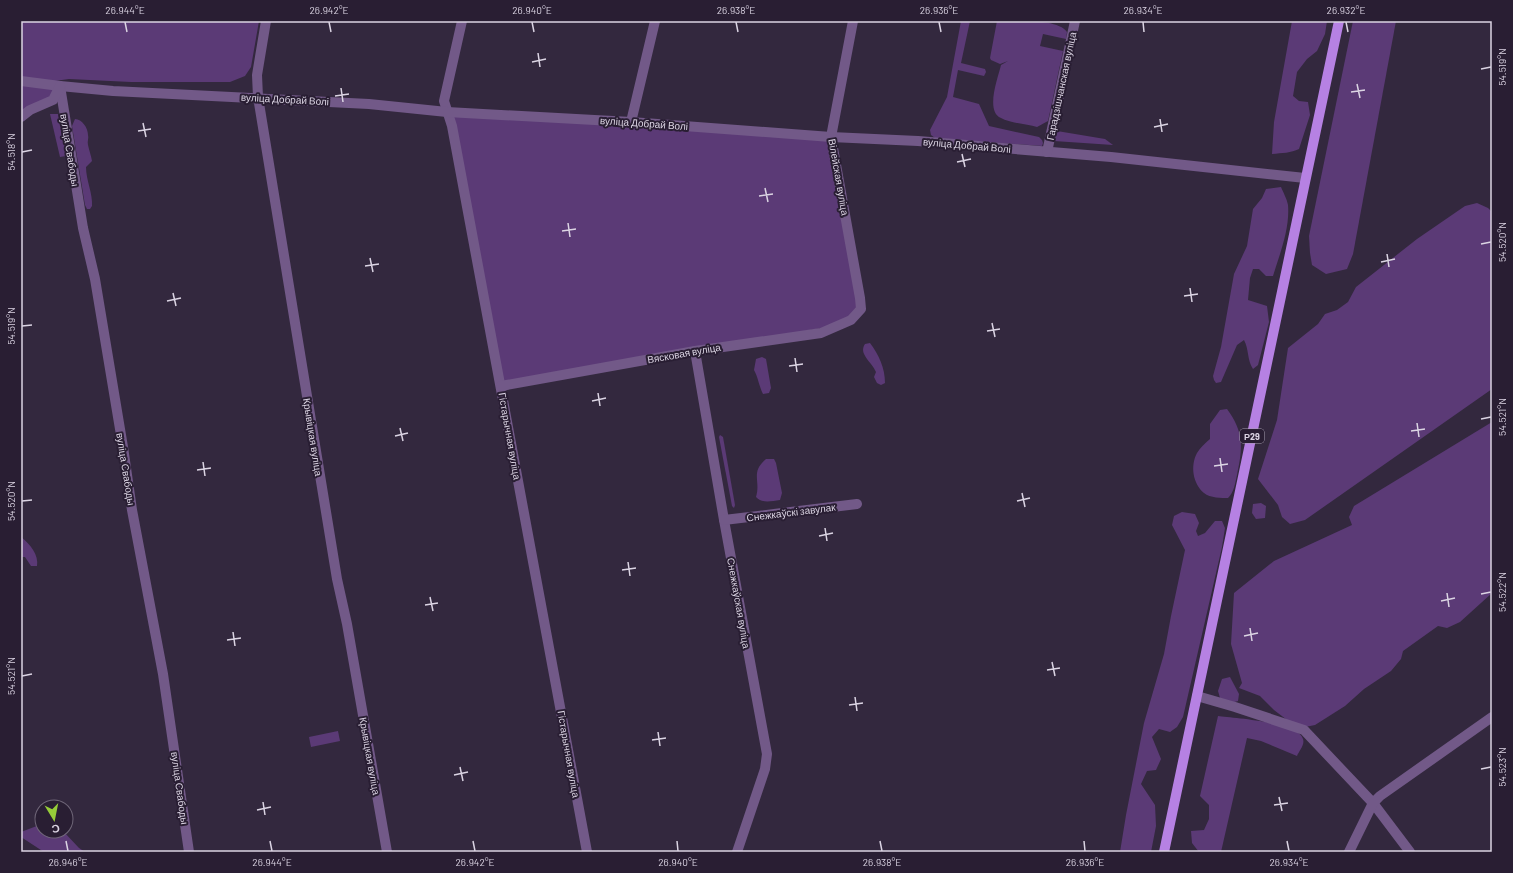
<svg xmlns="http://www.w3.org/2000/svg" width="1513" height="873" font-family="Barlow,sans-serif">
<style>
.green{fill:#5b3a76}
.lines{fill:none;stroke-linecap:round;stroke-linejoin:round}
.minor{stroke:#725988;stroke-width:10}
.major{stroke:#b681e3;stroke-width:10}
.ticks{fill:none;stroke:#dbd4e3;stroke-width:1.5}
.labels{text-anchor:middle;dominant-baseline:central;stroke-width:4;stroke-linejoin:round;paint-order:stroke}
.shield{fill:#291e33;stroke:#a69dae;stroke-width:1}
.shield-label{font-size:9px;font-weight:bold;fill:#dbd4e3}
.street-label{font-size:10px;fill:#dbd4e3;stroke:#291e33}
.neatline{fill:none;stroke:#dbd4e3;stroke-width:1.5}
.ticks-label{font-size:10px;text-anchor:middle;fill:#dbd4e3}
</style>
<rect width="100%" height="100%" fill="#33283e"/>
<g class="green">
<path d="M 21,21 L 259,21 L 251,67 L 245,76 L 230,82 L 131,82 L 69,79 L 40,83 L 60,86 L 53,100 L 21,117 Z"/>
<path d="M 961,21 L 970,21 L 961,63 L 985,69 L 986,72 L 984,76 L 958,70 L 953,97 L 979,104 L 989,126 L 1039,137 L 1042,140 L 1043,143 L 1042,146 L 935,138 L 931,135 L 930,130 L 947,97 Z"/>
<path d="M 997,21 C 1013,21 1058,18 1067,32 L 1066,39 L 1043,34 L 1040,46 L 1063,51 L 1048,121 L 1037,127 C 1027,124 1010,123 1001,118 C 985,111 998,78 1001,65 L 1008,61 L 1000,64 L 991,60 L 990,58 Z"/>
<path d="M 1292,21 L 1327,21 L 1325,34 L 1317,51 L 1307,59 L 1297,72 L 1293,96 L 1299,101 L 1308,102 L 1310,115 L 1299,149 C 1291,153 1282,153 1272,154 L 1274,122 Z"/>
<path d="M 1353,21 L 1396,21 L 1353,254 L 1347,269 L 1326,274 L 1312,265 L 1310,253 L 1309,236 Z"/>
<path d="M 447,112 L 831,137 L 861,309 L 844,324 L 501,386 Z"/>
<path d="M 50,114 L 58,114 L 66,156 L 60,157 Z"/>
<path d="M 75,119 C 82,119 88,128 88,135 C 89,138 87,141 88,145 C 89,150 91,155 92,161 L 86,167 C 86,180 93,194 92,206 L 90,209 L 87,209 L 85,205 L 72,126 Z"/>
<path d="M 1057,131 L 1105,139 L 1113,145 L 1054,141 Z"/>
<path d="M 1281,187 C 1283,192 1287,199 1288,205 C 1290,229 1280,253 1273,276 L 1266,276 L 1259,269 L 1253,269 L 1250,278 L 1248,300 L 1267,306 L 1269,322 L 1258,365 L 1253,369 C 1247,360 1249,349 1244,340 L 1237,345 L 1221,382 L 1216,383 L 1214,380 L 1213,376 L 1221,347 L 1234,274 L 1247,246 L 1253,209 L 1262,198 L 1266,189 Z"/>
<path d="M 1477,203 L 1488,208 L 1492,212 L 1492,389 L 1305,520 L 1290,524 L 1282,517 L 1278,505 L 1258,479 L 1277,420 L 1288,348 L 1318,324 L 1325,314 L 1337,310 L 1348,302 L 1356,287 L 1417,239 L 1465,206 Z"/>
<path d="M 870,343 C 879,355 885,368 885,383 L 881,385 L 877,383 L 874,377 L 876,372 C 872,362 858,354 865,344 Z"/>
<path d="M 762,357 L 766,359 L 771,388 L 769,393 L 763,394 C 759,386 758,377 754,370 L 756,359 Z"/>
<path d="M 1227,409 C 1244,432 1243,448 1237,475 C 1235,484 1234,492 1228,498 C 1222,498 1210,498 1204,493 C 1193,484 1190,466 1197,453 C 1200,448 1205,443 1210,439 L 1210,424 L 1220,410 Z"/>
<path d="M 1492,422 L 1492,593 L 1460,622 L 1447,628 L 1438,626 L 1403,651 L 1401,659 L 1391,671 L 1364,689 L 1345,706 L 1315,725 L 1305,727 L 1291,723 L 1274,710 L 1260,696 L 1239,688 L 1242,683 L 1231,644 L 1234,593 L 1274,561 L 1352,525 L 1349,517 L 1354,506 Z"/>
<path d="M 720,435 L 723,437 L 735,505 L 734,508 L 732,506 L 719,437 Z"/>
<path d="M 766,459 L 774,459 L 776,463 L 782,493 L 780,500 C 771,501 763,504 756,497 C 761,480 750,473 766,459 Z"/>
<path d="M 1261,503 L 1266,506 L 1265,518 L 1256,519 L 1252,513 L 1253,504 Z"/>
<path d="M 1182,512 L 1195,514 L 1199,523 L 1196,531 L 1198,536 L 1205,533 L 1215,521 L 1222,521 L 1225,528 L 1222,547 L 1183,717 L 1177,727 L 1170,732 L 1159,729 L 1152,737 L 1161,759 L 1156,770 L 1147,771 L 1141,784 L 1155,805 L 1156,826 L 1151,852 L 1120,852 L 1126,815 L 1144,723 L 1164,654 L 1171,616 L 1185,550 L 1172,525 L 1174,516 Z"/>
<path d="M 21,537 C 30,544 39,555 37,566 L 31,566 L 25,557 L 22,557 L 21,559 Z"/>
<path d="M 1230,677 L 1239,694 L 1238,701 L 1231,703 L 1220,698 L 1218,691 L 1222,679 Z"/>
<path d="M 1218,716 C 1233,718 1299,722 1303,739 C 1305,745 1299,751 1297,756 L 1261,741 L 1247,738 L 1221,852 L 1199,852 L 1192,843 L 1191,831 L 1204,830 L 1209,819 L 1209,805 L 1200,796 Z"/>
<path d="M 338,731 L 340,741 L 311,747 L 309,737 Z"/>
<path d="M 42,824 L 42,831 L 63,831 L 79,848 L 85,852 L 44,852 L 21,837 L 21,832 Z"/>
</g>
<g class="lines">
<g class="minor">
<path d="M 266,21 L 257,75 L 258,97 L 337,579 L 347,624 L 387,852"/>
<path d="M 462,21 L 444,101 L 452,126 L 587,852"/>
<path d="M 21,81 L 60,86 L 113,91 L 369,104 L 447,112 L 631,122 L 831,137 L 918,141 L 1111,157 L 1305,178"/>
<path d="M 60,86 L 83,228 L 95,279 L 123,447 L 132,510 L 163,674 L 189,852"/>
<path d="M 21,117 L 30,110 L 53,100 L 60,86"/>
<path d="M 631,122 L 655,21"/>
<path d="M 1047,152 L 1075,21"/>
<path d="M 695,351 L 724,520 L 767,754 L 765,769 L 737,852"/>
<path d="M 501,386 L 695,351 L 821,333 L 851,320 L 861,309 L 860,298 L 831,137 L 853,21"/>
<path d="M 724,520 L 857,504"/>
<path d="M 1197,696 L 1235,707 L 1304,730 L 1373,803 L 1410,852"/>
<path d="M 1349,852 L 1373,803 L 1380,796 L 1492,717"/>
</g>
<path class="major" d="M 1164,852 L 1339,21"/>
</g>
<path class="ticks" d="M 125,22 L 127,32M 329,22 L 331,32M 532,22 L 534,32M 736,22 L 738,32M 939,22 L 941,32M 1143,22 L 1144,32M 1346,22 L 1348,32M 538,53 L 540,67M 532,62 L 546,59M 1481,69 L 1491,67M 1357,84 L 1360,98M 341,88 L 343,102M 1351,92 L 1365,90M 335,96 L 349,94M 1160,119 L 1162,132M 143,123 L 146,137M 1154,127 L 1168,124M 138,131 L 151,129M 22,152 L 32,150M 962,154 L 965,167M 957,162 L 971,159M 765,188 L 768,202M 759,196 L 773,194M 568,223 L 570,237M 562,231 L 576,229M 1481,244 L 1491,242M 1387,254 L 1389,267M 370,258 L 373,272M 1381,262 L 1395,259M 365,266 L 379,264M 1190,288 L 1192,302M 173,293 L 176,306M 1184,296 L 1198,294M 167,301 L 181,298M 992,323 L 995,337M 22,326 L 32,325M 987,331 L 1000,329M 795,358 L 797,372M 789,366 L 803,364M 598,393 L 600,406M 592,401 L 606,398M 1481,419 L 1491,417M 1417,423 L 1419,437M 400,428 L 403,441M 1411,431 L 1425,429M 395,436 L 408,433M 1220,458 L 1222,472M 203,462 L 205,476M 1214,466 L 1228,464M 197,470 L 211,468M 1022,493 L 1025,507M 22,501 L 32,500M 1017,501 L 1030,498M 825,528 L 827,541M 819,536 L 833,533M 628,562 L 630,576M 622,570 L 636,568M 1447,593 L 1449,607M 1481,594 L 1491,592M 430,597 L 433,611M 1441,601 L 1455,598M 425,605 L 438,603M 1250,628 L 1252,641M 233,632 L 235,646M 1244,636 L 1258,633M 227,640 L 241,638M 1052,662 L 1055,676M 1047,670 L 1060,668M 22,676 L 32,674M 855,697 L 857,711M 849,705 L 863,703M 658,732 L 660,746M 652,740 L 666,738M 460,767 L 463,781M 1481,769 L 1491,767M 454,775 L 468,772M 1279,797 L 1282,811M 263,802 L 265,815M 1274,805 L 1288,803M 257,810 L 271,807M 66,841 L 68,851M 270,841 L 272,851M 473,841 L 475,851M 677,841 L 678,851M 880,841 L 882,851M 1084,841 L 1085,851M 1287,841 L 1289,851"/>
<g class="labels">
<rect class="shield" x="1240" y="429" width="24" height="14" rx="3"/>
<g class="shield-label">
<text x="1252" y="436">Р29</text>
</g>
<g class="street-label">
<text transform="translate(1061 86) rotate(-78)">Гарадзішчанская вуліца</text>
<text transform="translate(285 99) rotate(3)">вуліца Добрай Волі</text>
<text transform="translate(644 123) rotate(4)">вуліца Добрай Волі</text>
<text transform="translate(967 145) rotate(5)">вуліца Добрай Волі</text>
<text transform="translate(70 150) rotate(81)">вуліца Свабоды</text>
<text transform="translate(839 177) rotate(80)">Вілейская вуліца</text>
<text transform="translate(684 353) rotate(-10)">Вясковая вуліца</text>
<text transform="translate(510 436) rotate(80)">Гістарычная вуліца</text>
<text transform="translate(313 437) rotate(81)">Крывіцкая вуліца</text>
<text transform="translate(126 469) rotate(81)">вуліца Свабоды</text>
<text transform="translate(791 512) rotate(-7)">Снежкаўскі завулак</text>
<text transform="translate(739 603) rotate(80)">Снежкаўская вуліца</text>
<text transform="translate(569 754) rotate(80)">Гістарычная вуліца</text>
<text transform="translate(370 756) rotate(80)">Крывіцкая вуліца</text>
<text transform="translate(180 788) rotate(82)">вуліца Свабоды</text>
</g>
</g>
<rect width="1513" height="873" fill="none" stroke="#291e33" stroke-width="44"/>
<g transform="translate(54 819) rotate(170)"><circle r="19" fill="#291e33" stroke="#706779"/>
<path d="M0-3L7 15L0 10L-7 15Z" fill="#96cc39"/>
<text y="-6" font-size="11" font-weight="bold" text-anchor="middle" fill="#dbd4e3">С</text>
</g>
<rect x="22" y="22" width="1469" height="829" class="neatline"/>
<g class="ticks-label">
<text x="125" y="14">26.944°E</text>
<text x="329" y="14">26.942°E</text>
<text x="532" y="14">26.940°E</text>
<text x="736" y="14">26.938°E</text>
<text x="939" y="14">26.936°E</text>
<text x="1143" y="14">26.934°E</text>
<text x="1346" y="14">26.932°E</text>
<text transform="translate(1502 67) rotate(-90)" y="4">54.519°N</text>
<text transform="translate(11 152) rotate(-90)" y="4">54.518°N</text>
<text transform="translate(1502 242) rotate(-90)" y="4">54.520°N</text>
<text transform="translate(11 326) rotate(-90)" y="4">54.519°N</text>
<text transform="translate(1502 417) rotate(-90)" y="4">54.521°N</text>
<text transform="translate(11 501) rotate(-90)" y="4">54.520°N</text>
<text transform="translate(1502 592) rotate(-90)" y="4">54.522°N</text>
<text transform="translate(11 676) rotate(-90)" y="4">54.521°N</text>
<text transform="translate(1502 767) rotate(-90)" y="4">54.523°N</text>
<text x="68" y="866">26.946°E</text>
<text x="272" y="866">26.944°E</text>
<text x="475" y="866">26.942°E</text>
<text x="678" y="866">26.940°E</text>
<text x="882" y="866">26.938°E</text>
<text x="1085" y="866">26.936°E</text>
<text x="1289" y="866">26.934°E</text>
</g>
</svg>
